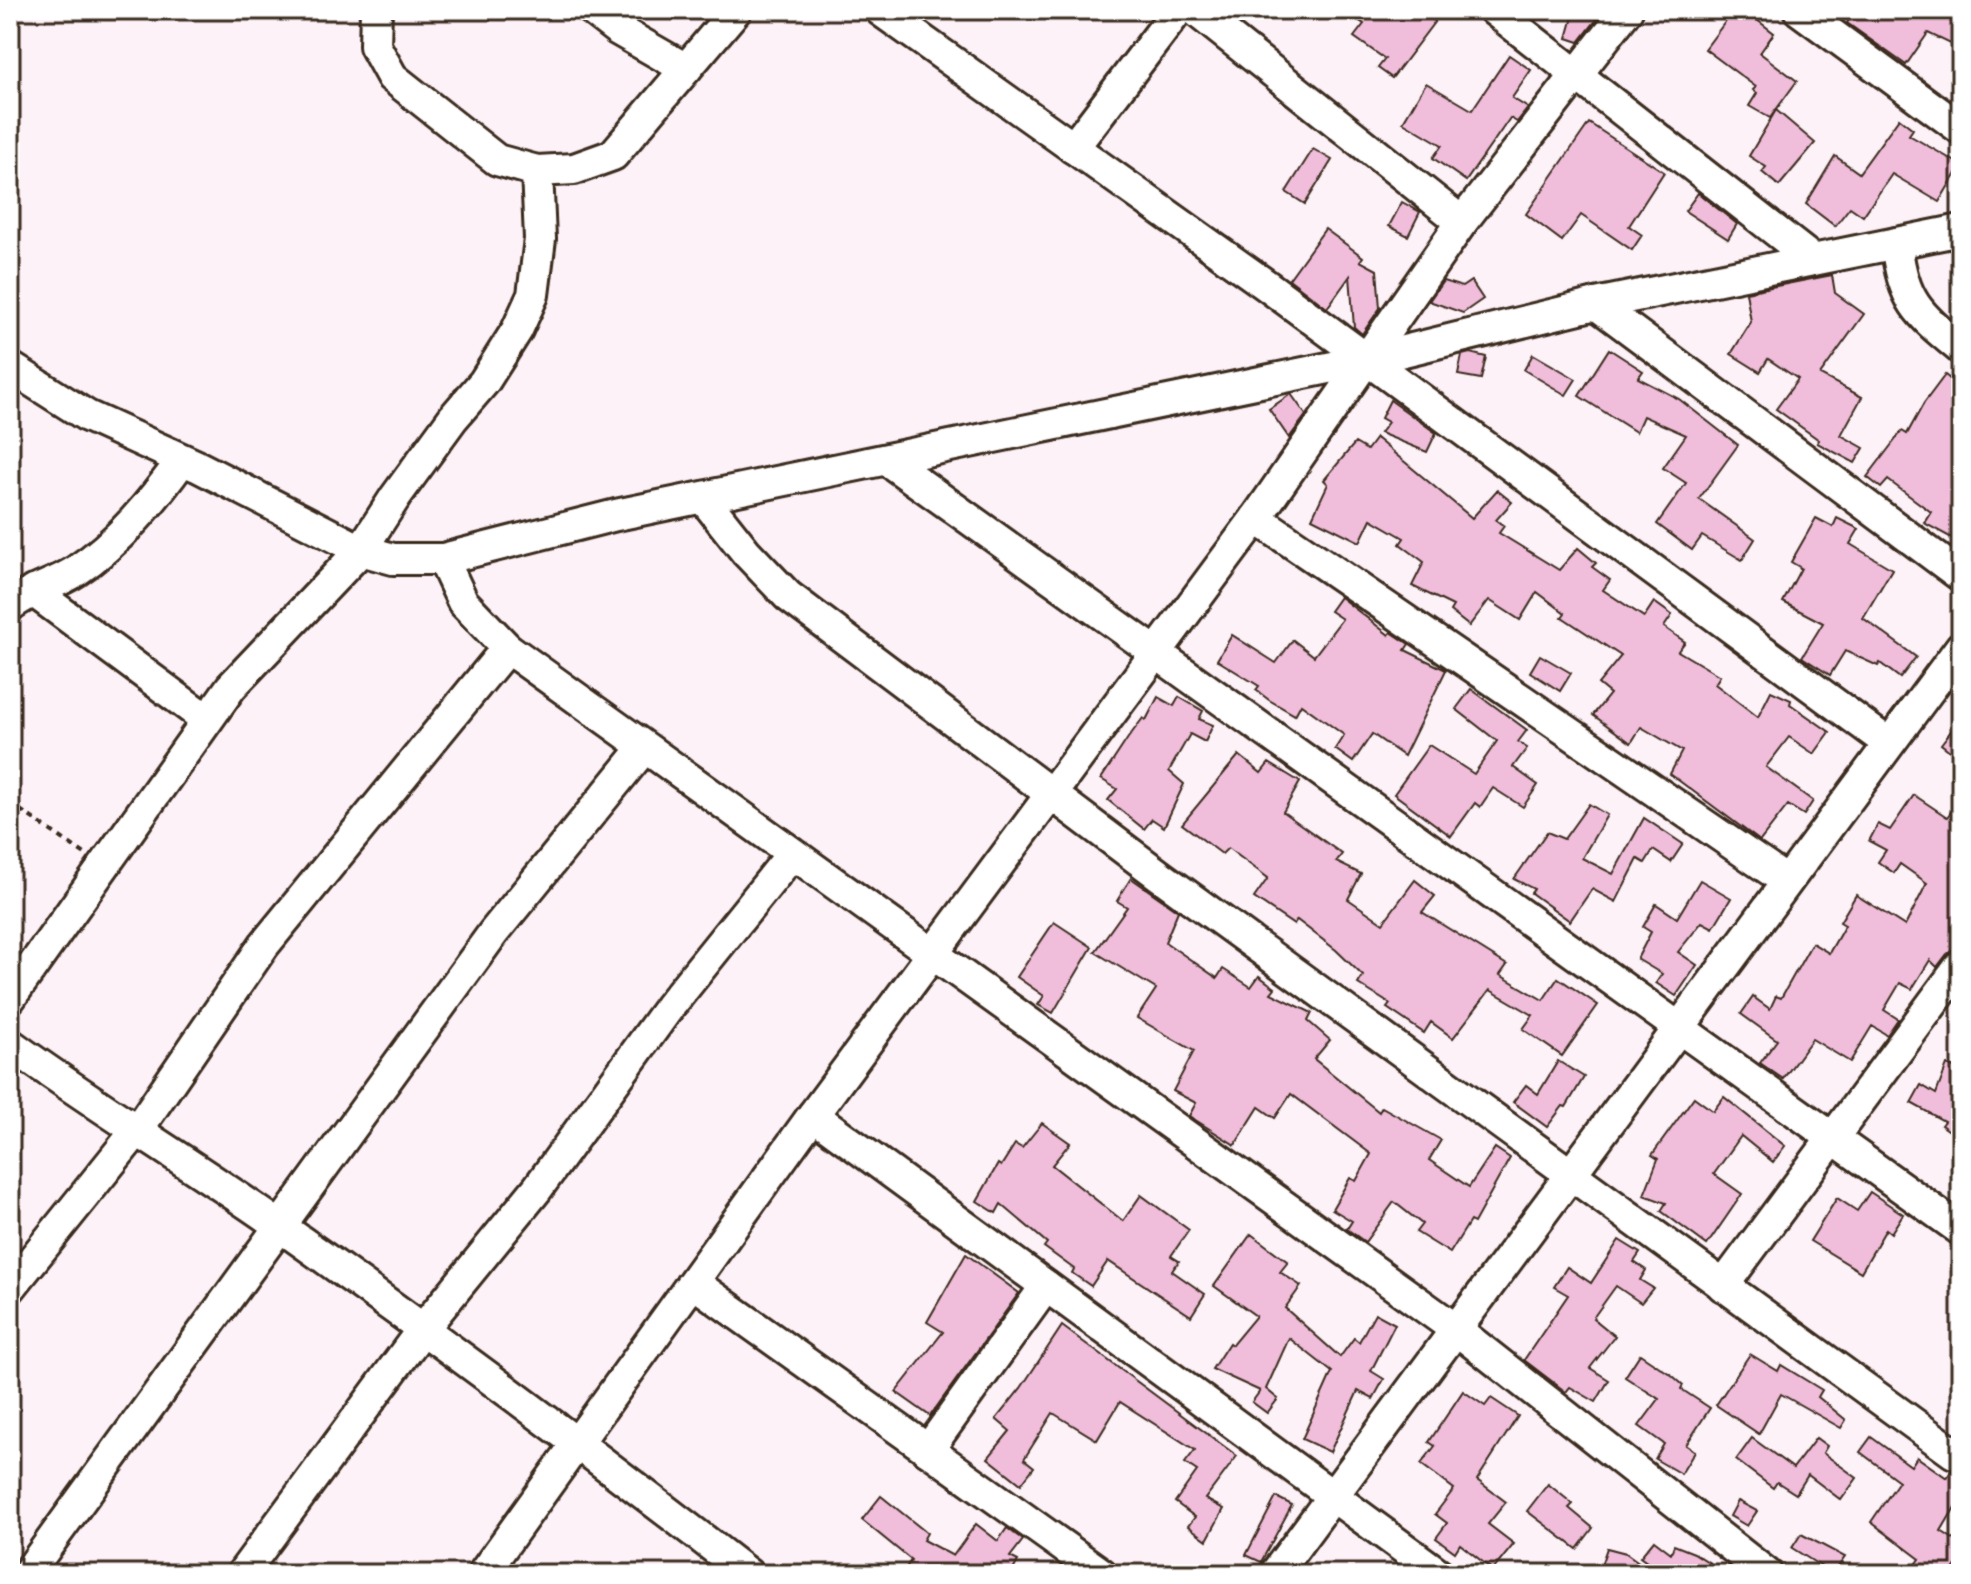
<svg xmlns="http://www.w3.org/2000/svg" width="1971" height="1584" font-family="'Indie Flower',sans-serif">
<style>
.building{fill:#f0bdda;stroke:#3b2a1e;stroke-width:2}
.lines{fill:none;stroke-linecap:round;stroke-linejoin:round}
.minor-casing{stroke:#3b2a1e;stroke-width:36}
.path{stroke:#3b2a1e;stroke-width:4;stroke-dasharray:6 6;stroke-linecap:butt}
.minor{stroke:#fff;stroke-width:30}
</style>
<rect width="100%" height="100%" fill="#fcf2f8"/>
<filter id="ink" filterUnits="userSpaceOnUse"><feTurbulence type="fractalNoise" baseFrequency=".0125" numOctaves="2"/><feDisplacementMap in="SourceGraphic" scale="16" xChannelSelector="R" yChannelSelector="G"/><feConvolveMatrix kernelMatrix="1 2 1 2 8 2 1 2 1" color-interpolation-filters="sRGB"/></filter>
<g filter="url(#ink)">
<g class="building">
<path d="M 1343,10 L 1418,10 L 1435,21 L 1392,78 L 1378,68 L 1385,59 L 1354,37 L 1364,24 Z"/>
<path d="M 1575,10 L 1604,10 L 1579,42 L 1567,38 Z"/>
<path d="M 1734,10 L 1744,10 L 1774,33 L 1760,53 L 1797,81 L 1770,118 L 1749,106 L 1757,93 L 1753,90 L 1756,87 L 1705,49 Z"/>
<path d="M 1855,10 L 1944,10 L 1940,16 L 1961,26 L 1961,49 L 1928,33 L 1906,65 L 1847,23 Z"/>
<path d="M 1509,55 L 1531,70 L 1512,98 L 1528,108 L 1517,122 L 1510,118 L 1466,181 L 1433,158 L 1442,145 L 1403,122 L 1426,83 L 1472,110 Z"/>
<path d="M 1776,110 L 1815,143 L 1779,186 L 1762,172 L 1766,167 L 1749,156 Z"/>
<path d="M 1899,118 L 1913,129 L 1909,135 L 1961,165 L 1939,202 L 1892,174 L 1863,216 L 1850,207 L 1835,226 L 1806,204 L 1835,156 L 1859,173 Z"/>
<path d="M 1589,123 L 1664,172 L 1629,226 L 1642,235 L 1632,250 L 1581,215 L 1562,241 L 1526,214 Z"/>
<path d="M 1313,149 L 1332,160 L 1305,204 L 1286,192 Z"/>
<path d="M 1698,193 L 1737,224 L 1728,239 L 1685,211 Z"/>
<path d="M 1402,202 L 1420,212 L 1408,236 L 1389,226 Z"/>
<path d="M 1325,229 L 1363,257 L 1360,261 L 1377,270 L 1380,308 L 1362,334 L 1354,327 L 1350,276 L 1327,308 L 1289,279 Z"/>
<path d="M 1832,275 L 1835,293 L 1864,314 L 1820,375 L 1862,397 L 1841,435 L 1864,448 L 1855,463 L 1817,443 L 1819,440 L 1776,409 L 1798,379 L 1768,359 L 1760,372 L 1731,354 L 1751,322 L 1746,292 Z"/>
<path d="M 1443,281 L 1462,287 L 1471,281 L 1483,299 L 1463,313 L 1429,301 Z"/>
<path d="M 1609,349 L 1643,371 L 1638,378 L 1679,399 L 1738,445 L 1699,499 L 1755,539 L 1742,560 L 1702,536 L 1692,550 L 1657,524 L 1686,483 L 1663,468 L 1686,435 L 1643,416 L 1636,432 L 1579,396 Z"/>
<path d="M 1470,353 L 1486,357 L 1481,379 L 1458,375 L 1462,355 Z"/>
<path d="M 1533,354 L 1576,379 L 1566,395 L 1524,370 Z"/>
<path d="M 1945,375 L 1961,388 L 1961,543 L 1924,523 L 1931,512 L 1888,480 L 1881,488 L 1867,477 L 1902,431 L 1907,434 L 1924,403 Z"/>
<path d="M 1291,394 L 1306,415 L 1289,438 L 1269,409 Z"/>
<path d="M 1390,400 L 1436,433 L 1427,452 L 1380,433 L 1388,422 L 1381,418 Z"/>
<path d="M 1376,438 L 1472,518 L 1497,490 L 1512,502 L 1496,520 L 1504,526 L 1499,533 L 1559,570 L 1578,548 L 1596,563 L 1592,567 L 1610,580 L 1603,590 L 1644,617 L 1654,602 L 1672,615 L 1664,627 L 1685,642 L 1678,651 L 1720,676 L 1715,684 L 1758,717 L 1771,691 L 1791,700 L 1790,704 L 1830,732 L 1814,754 L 1789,737 L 1766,767 L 1813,801 L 1804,815 L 1788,805 L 1760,841 L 1670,774 L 1682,751 L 1641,727 L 1631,743 L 1593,715 L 1610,694 L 1598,684 L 1621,656 L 1562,617 L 1565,613 L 1537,592 L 1520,620 L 1489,600 L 1469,626 L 1450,611 L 1453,606 L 1412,586 L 1424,562 L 1400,544 L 1404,538 L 1371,519 L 1360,542 L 1312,518 L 1328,484 L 1324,480 L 1355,443 L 1367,450 Z"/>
<path d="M 1816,518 L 1833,527 L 1837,518 L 1859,529 L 1850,544 L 1892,569 L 1863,618 L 1916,657 L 1900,678 L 1880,663 L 1878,666 L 1845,651 L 1830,675 L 1802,657 L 1823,623 L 1783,602 L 1801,568 L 1791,562 Z"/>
<path d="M 1340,597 L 1389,635 L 1391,632 L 1409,644 L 1405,650 L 1446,670 L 1404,756 L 1372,734 L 1353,762 L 1335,749 L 1344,735 L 1301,704 L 1295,715 L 1269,700 L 1256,690 L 1259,686 L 1217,660 L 1232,635 L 1276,663 L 1293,640 L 1314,656 L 1342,619 L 1330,611 Z"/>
<path d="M 1540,655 L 1571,673 L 1560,691 L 1530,672 Z"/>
<path d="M 1471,689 L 1527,730 L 1518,742 L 1527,748 L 1513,767 L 1538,785 L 1523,807 L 1493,788 L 1480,807 L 1475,803 L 1451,836 L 1394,794 L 1429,745 L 1474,774 L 1497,741 L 1456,709 Z"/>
<path d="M 1158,697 L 1174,706 L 1179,697 L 1203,711 L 1199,719 L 1213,725 L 1205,742 L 1190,734 L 1169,771 L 1184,784 L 1164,827 L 1152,819 L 1144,829 L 1108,800 L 1117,789 L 1101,779 L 1128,738 L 1143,718 L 1146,720 Z"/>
<path d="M 1961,718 L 1961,760 L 1941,744 Z"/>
<path d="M 1239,755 L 1261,773 L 1269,763 L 1300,782 L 1283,812 L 1342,854 L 1336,862 L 1361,874 L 1348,899 L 1383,923 L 1415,880 L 1435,896 L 1422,912 L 1507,965 L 1500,975 L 1543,1000 L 1558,978 L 1598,1005 L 1562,1056 L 1523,1029 L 1533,1015 L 1490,990 L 1453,1038 L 1431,1022 L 1424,1033 L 1387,1008 L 1390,1004 L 1358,984 L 1363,976 L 1336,950 L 1297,920 L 1294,925 L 1254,898 L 1268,878 L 1228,848 L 1222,854 L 1182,824 Z"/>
<path d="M 1914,795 L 1947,817 L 1961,799 L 1961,947 L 1947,954 L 1937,967 L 1930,960 L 1912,989 L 1900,983 L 1884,1010 L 1898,1019 L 1887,1035 L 1872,1026 L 1850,1062 L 1812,1039 L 1783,1079 L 1760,1063 L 1777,1040 L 1741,1014 L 1753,997 L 1770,1009 L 1776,996 L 1781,998 L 1812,943 L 1829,953 L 1845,925 L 1840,922 L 1856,895 L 1905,926 L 1927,883 L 1900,864 L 1894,873 L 1878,862 L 1886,850 L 1869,841 L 1878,824 L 1890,830 Z"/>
<path d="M 1589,804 L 1607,815 L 1582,858 L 1613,874 L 1644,818 L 1683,844 L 1671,862 L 1653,850 L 1645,863 L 1638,859 L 1616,902 L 1592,889 L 1570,921 L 1531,893 L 1534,889 L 1514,879 L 1547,832 L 1564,839 Z"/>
<path d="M 1131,878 L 1178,911 L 1165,942 L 1217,978 L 1223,969 L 1251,987 L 1259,976 L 1275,988 L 1271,993 L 1312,1013 L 1308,1021 L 1330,1040 L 1314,1059 L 1379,1112 L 1382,1107 L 1441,1140 L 1429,1160 L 1469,1187 L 1495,1148 L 1510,1158 L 1474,1223 L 1470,1221 L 1450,1253 L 1416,1232 L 1422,1224 L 1394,1202 L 1365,1242 L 1347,1229 L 1352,1221 L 1332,1209 L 1350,1178 L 1356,1181 L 1371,1154 L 1291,1094 L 1275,1118 L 1259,1107 L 1235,1145 L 1189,1116 L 1196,1103 L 1173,1091 L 1194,1051 L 1137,1018 L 1156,989 L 1095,952 L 1127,907 L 1117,901 Z"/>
<path d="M 1700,880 L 1731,898 L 1713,928 L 1702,922 L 1678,952 L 1697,965 L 1676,996 L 1656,983 L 1662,974 L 1637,959 L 1651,932 L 1643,927 L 1656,904 L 1677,918 Z"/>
<path d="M 1054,922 L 1092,947 L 1053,1013 L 1038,1005 L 1044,996 L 1017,977 Z"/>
<path d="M 1558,1061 L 1584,1077 L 1566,1107 L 1563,1106 L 1547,1127 L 1513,1102 L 1526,1085 L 1538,1094 Z"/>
<path d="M 1947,1065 L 1961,1071 L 1961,1139 L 1941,1125 L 1944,1121 L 1911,1103 L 1921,1085 L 1936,1094 Z"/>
<path d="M 1694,1097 L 1713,1111 L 1724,1097 L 1785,1146 L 1773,1162 L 1741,1136 L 1714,1174 L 1742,1194 L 1707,1245 L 1661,1211 L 1666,1203 L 1644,1195 L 1658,1159 L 1652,1155 Z"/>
<path d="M 1042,1123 L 1070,1143 L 1052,1165 L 1123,1221 L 1141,1195 L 1189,1230 L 1171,1256 L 1179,1261 L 1172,1271 L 1205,1294 L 1191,1316 L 1108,1261 L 1091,1286 L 1072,1273 L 1074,1269 L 1044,1247 L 1047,1243 L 1001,1204 L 996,1213 L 977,1201 L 998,1164 L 1001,1166 L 1015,1144 L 1022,1148 Z"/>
<path d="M 1870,1192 L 1903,1214 L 1891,1233 L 1886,1229 L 1861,1272 L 1810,1241 L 1837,1198 L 1857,1211 Z"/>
<path d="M 1251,1234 L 1288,1262 L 1280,1272 L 1301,1286 L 1285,1308 L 1340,1357 L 1354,1338 L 1359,1342 L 1375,1313 L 1395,1324 L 1371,1371 L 1384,1379 L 1373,1399 L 1358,1391 L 1330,1452 L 1302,1439 L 1332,1372 L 1289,1338 L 1266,1389 L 1278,1399 L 1267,1413 L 1252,1402 L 1260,1391 L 1212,1369 L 1229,1343 L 1232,1345 L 1256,1316 L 1214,1286 Z"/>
<path d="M 1619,1240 L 1640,1253 L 1634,1262 L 1646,1270 L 1640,1280 L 1653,1288 L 1641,1303 L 1616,1286 L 1593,1318 L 1615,1336 L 1590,1368 L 1609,1380 L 1596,1402 L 1570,1387 L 1566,1392 L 1524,1360 L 1568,1295 L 1554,1287 L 1567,1267 L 1591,1283 Z"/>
<path d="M 966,1254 L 1019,1293 L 930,1416 L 896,1392 L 943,1332 L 927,1322 Z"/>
<path d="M 1062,1326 L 1237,1456 L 1205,1499 L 1224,1509 L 1207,1540 L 1188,1526 L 1195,1517 L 1175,1502 L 1197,1471 L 1185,1463 L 1195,1450 L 1120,1402 L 1097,1440 L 1053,1413 L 1024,1459 L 1034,1467 L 1021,1484 L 988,1458 L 1010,1431 L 996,1419 L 1021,1388 Z"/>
<path d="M 1640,1354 L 1673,1376 L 1683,1385 L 1681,1389 L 1710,1408 L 1686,1445 L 1695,1451 L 1681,1474 L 1655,1459 L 1664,1444 L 1639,1426 L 1659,1399 L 1625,1377 Z"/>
<path d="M 1750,1354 L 1778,1371 L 1781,1365 L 1822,1390 L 1818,1397 L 1846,1420 L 1841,1428 L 1781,1394 L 1759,1434 L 1716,1405 Z"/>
<path d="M 1463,1391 L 1485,1406 L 1491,1398 L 1518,1416 L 1477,1480 L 1506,1502 L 1488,1524 L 1514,1544 L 1493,1570 L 1460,1544 L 1455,1552 L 1436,1538 L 1447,1523 L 1435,1514 L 1454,1489 L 1421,1464 L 1435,1446 L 1429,1442 Z"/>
<path d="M 1871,1437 L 1911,1466 L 1917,1457 L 1947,1478 L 1951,1471 L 1961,1469 L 1961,1497 L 1941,1531 L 1961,1544 L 1961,1558 L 1950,1574 L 1909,1574 L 1920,1559 L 1871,1522 L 1899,1481 L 1860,1452 Z"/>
<path d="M 1752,1438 L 1793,1468 L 1816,1438 L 1827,1446 L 1823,1453 L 1857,1478 L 1841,1500 L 1808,1475 L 1796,1494 L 1777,1482 L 1773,1488 L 1736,1460 Z"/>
<path d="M 1548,1484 L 1573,1504 L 1569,1508 L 1593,1528 L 1577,1549 L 1527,1511 Z"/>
<path d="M 881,1496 L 927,1533 L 923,1540 L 953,1556 L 976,1524 L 998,1541 L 1007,1528 L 1023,1540 L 1010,1557 L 1018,1561 L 1011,1574 L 902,1574 L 911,1560 L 862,1520 Z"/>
<path d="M 1276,1497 L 1292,1505 L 1261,1562 L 1246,1555 Z"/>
<path d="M 1738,1501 L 1757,1511 L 1747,1526 L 1730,1516 Z"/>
<path d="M 1801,1534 L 1845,1557 L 1833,1574 L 1792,1548 Z"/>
<path d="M 1654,1540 L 1671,1553 L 1674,1545 L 1694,1553 L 1727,1574 L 1663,1574 L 1640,1557 Z"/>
<path d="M 1607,1548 L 1626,1553 L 1655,1574 L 1617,1574 L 1600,1568 Z"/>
</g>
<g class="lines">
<defs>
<g id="minor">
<path d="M 376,10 L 375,46 L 392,77 L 497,160 L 537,171 L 574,169 L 613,155 L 736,10"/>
<path d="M 592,10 L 618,30 L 686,69"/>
<path d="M 880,10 L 1266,285 L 1888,743"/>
<path d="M 1195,10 L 1462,222"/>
<path d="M 1494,10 L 1813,260"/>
<path d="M 1799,10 L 1961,129"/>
<path d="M 1073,148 L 1178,10"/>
<path d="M 1896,243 C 1904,302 1916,312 1961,349"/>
<path d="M 1596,304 L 1961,576"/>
<path d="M 10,367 L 87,416 L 197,466 L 361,550 L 393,559 L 443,559 L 616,515 L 1367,360 L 1596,304 L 1961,230"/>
<path d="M 887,460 L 1961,1230"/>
<path d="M 704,499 L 746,552 L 788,596 L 1159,875 L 1954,1453"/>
<path d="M 1256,518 L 1785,880"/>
<path d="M 443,559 L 463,602 L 507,648 L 1458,1331 L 1767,1574"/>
<path d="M 33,591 L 207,720"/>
<path d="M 10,606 C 29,590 55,585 76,571 C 119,542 152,502 182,460"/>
<path d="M 10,998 L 231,687 L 361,550 L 396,496 L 453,418 L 484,382 L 517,330 L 533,295 L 540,239 L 537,171"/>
<path d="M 10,1044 C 98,1108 192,1164 281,1227 C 439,1339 595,1455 748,1574"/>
<path d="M 813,1115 L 1439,1574"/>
<path d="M 694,1283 L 1102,1574"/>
<path d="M 1723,1286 L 1961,965"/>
<path d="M 10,1288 L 138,1129 L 264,945 L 507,648"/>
<path d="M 928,1450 L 1046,1286"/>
<path d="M 27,1574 L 494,932 L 644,748"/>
<path d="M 242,1574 L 422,1330 L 537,1189 L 669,1007 L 792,854"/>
<path d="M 483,1574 L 813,1115 L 1256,518 L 1462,222 L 1627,10"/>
<path d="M 1275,1574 L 1961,647"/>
</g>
</defs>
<use href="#minor" class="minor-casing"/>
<path class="path" d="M 10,803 L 85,854"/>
<use href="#minor" class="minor"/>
</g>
</g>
<rect width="1971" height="1584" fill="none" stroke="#fff" stroke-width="40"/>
<rect x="20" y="20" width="1931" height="1544" fill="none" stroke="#3b2a1e" stroke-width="3" filter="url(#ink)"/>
</svg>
